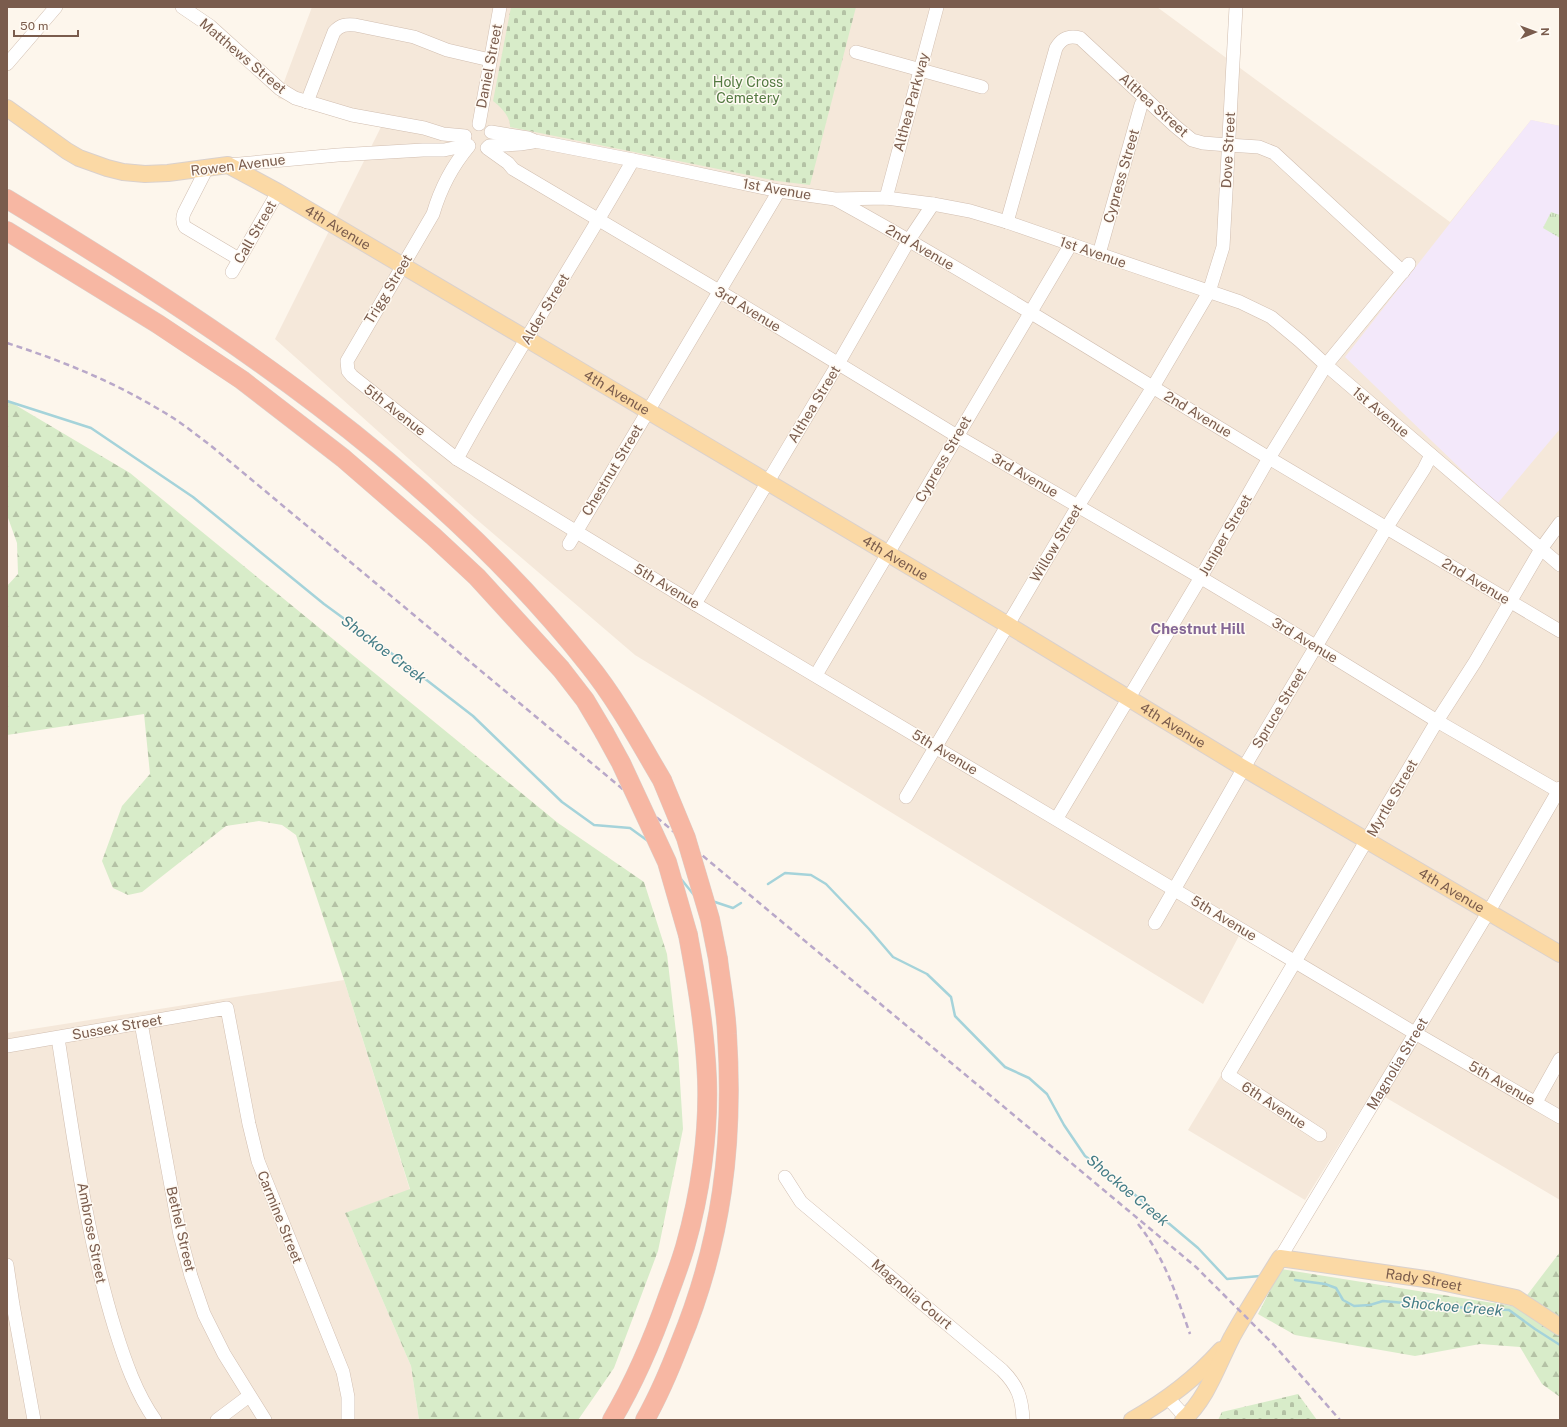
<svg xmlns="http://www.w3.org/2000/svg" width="1567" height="1427" font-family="'Public Sans',sans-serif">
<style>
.residential{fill:#f5e8da}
.education{fill:#f3e8fa}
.grass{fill:url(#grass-tufts)}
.forest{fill:url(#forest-firs)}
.cemetery{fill:url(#cemetery-stones)}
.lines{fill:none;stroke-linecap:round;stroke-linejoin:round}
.stream{stroke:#a5d3da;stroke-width:2.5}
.minor-casing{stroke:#d1beb0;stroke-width:14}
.major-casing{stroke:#dad1cd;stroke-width:18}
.highway-casing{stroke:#dad1cd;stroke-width:20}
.minor{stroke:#fff;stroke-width:13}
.major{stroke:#fbd9a5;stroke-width:16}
.highway{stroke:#f7b7a3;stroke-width:19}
.rail{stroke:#b9a8c9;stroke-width:2.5;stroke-dasharray:6 4;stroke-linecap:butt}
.highway-bridge-casing{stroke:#dad1cd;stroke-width:20;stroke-linecap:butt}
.highway-bridge{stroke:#f7b7a3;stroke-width:19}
.labels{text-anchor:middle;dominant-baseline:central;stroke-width:3;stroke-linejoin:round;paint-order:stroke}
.street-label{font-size:14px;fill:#7a5c4d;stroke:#fffaf3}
.park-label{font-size:14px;fill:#537a41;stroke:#fffaf3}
.neighbourhood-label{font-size:15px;font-weight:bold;fill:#846695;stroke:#fffaf3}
.water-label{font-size:15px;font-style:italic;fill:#437c86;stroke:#fffaf3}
</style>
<defs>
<pattern id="grass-tufts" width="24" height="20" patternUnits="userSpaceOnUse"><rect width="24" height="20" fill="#d8ecc9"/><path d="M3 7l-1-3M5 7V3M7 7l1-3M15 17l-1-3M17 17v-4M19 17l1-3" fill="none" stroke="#b4c2a5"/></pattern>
<pattern id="forest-firs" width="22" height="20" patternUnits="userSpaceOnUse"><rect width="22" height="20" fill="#d8ecc9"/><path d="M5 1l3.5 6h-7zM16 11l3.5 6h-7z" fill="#b4c2a5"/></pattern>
<pattern id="cemetery-stones" width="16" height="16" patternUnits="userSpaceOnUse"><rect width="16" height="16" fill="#d8ecc9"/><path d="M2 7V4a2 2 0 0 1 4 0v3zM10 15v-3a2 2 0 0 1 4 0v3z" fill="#b4c2a5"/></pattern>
</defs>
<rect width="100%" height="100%" fill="#fdf6ec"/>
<g class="residential">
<path d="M 312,7 L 1157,7 L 1450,222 L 1531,120 L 1560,126 L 1560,1200 L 1373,1090 L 1305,1200 L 1188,1130 L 1288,964 L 1240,934 L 1203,1004 L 635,655 L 475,518 L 275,339 L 381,127 L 278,98 Z"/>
<path d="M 344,980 L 410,1190 L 345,1213 L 411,1366 L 419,1420 L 7,1420 L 7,1033 Z"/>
</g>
<path class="education" d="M 1531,120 L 1560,126 L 1560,429 L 1497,504 L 1345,357 Z"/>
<path class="grass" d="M 1551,212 L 1560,215 L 1560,238 L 1543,228 Z"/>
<g class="forest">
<path d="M 7,400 L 130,473 L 558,823 L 644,882 L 667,954 L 678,1050 L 683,1129 L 658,1251 L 614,1368 L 578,1420 L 419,1420 L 411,1366 L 345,1213 L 410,1189 L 344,980 L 296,835 L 282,825 L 259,821 L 226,826 L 142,892 L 128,895 L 113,888 L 102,861 L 122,806 L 150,774 L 144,714 L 7,735 L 7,586 L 18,574 L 17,543 L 7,515 Z"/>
<path d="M 1560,1252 L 1560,1397 L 1542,1384 L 1520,1347 L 1480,1344 L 1415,1356 L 1295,1335 L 1258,1314 L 1281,1269 L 1518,1307 Z"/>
</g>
<g class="cemetery">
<path d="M 511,7 L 856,7 L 810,185 L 777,181 L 510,127 C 511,117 500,106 493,101 Z"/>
<path d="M 1298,1394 L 1317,1420 L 1218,1420 L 1222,1412 Z"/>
</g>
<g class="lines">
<g class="stream">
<path d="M 7,401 L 91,428 L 193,497 L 324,604 L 402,661 L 473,716 L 562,802 L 594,825 L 630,828 L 648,841"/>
<path d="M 681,879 L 694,895"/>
<path d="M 768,884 L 785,873 L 811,875 L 826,884 L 869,929 L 893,957 L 927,974 L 951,997 L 955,1016 L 1005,1067 L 1029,1078 L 1047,1094 L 1064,1125 L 1085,1156 L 1109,1173 L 1198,1248 L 1227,1279 L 1260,1276"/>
<path d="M 712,901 L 733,908 L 741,903"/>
<path d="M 1295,1280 L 1325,1284 L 1336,1288 L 1343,1300 L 1354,1306 L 1370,1305 L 1383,1301 L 1404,1303 L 1426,1301 L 1452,1307 L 1509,1310 L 1535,1329 L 1560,1345"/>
</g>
<defs>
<g id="minor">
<path d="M 182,7 L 210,26 L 280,89 L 295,98 L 352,115 L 424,128 L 443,134 L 465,136"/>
<path d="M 856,52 L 982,87"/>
<path d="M 7,64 L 56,7"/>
<path d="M 307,102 L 334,32 C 340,25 346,24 355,25 L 414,37 L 447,50 L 490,60"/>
<path d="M 479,124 L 500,7"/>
<path d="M 491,132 L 528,138 L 535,141 L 633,160 L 779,191 L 835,199 L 886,198 L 933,204 L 970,211 L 1007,222 L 1099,254 L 1240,302 L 1271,317 L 1300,341 L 1326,365 L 1560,565"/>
<path d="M 469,146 C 453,165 440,190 433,214 L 347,361 L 348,371 L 352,376 L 457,459 L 695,604 L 1408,1029 L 1560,1117"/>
<path d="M 489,146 L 520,144 L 533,142"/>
<path d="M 487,148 L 508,163 L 513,169 L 719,291 L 957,436 L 1193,573 L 1312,644 L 1437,721 L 1560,792"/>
<path d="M 228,165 L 338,155 L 423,150 L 444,150 L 468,145"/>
<path d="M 207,168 L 184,213 C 182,218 182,222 185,227 L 239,259"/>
<path d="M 886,198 L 937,7"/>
<path d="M 837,200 C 984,281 1125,371 1269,458 C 1366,516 1463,573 1560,631"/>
<path d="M 1007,222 L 1056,48 C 1062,38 1069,35 1080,38 L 1175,126 L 1192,140 L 1203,143 L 1228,145 L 1259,147 L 1274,153 L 1403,272"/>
<path d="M 1099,254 L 1141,105 L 1145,98"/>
<path d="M 232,272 L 278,192"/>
<path d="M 457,459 C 512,357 576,261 633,160"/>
<path d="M 569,544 L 779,191"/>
<path d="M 695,604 L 838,364 L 909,240 L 933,204"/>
<path d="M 816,675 L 1071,244"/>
<path d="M 906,797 L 1078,506 L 1153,387 L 1209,292 L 1223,247 L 1236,7"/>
<path d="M 1057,818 L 1201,577 L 1269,458 L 1326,365 L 1409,264"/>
<path d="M 1155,923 L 1249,759 L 1387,527 L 1424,469 L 1431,455"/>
<path d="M 141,1023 L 180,1235 L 191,1276 L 204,1314 L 224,1354 L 265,1420"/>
<path d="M 58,1038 C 73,1134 86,1235 115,1329 C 125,1361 136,1393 155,1420"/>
<path d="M 7,1046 L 227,1008 L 249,1124 L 258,1161 L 343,1372 L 348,1397 L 348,1420"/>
<path d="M 1536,1102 L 1560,1059"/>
<path d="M 1320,1135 L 1228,1075 L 1437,721 L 1475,662 L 1541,549 L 1560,523"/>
<path d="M 785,1177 L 801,1202 L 1002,1370 C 1018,1386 1022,1398 1023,1420"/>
<path id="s1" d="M 1280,1258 L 1489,911 L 1560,788"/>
<path d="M 7,1265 L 13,1305 L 34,1420"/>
<path d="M 1167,1397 L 1188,1420"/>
<path d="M 217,1420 L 249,1396"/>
</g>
<g id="major">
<path id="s2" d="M 7,108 L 67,151 L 79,158 L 107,168 L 123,172 L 145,174 L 168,173 L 228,165 L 278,192 L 527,339 L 1008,625 L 1240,766 L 1560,954"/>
<path d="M 1132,1420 C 1164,1402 1196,1378 1221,1350"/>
<path id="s3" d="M 1183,1420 C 1207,1399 1218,1364 1232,1337 C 1247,1310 1264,1284 1280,1258 L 1432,1280 L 1516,1298 L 1560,1327"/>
</g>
<g id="highway">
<path d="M 7,199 C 218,327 433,468 588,664 C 617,700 639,741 662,780"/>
<path d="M 7,231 L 158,324 L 242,380 L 343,458 L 433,536 L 477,577 L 561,669 L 585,700 L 604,732"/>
<path d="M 612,1420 C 635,1381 653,1339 668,1296 C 674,1280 680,1264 685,1247 C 700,1195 709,1134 707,1079 C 705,1030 697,983 688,935"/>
<path d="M 645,1420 C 659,1395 670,1369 680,1343 C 722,1241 734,1144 727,1034 C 726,1009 721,984 718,959"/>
</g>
</defs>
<use href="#minor" class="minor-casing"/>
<use href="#major" class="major-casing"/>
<use href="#highway" class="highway-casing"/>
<use href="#minor" class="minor"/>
<use href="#major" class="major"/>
<use href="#highway" class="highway"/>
<g class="rail">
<path d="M 7,343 C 60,360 112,381 160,410 C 178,420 194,433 210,445 L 1196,1267 L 1274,1345 L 1340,1420"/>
<path d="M 1138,1224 C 1165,1258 1176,1294 1190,1334"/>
</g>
<defs>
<g id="highway-bridge">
<path d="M 604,732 L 621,763 L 667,862 L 688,935"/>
<path d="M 662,780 L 686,838 L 710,919 L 718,959"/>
</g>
</defs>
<use href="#highway-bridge" class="highway-bridge-casing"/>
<use href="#highway-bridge" class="highway-bridge"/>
</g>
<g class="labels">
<g class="street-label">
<text transform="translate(243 56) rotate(40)">Matthews Street</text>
<text transform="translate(489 66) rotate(-79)">Daniel Street</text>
<text transform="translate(911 102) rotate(-75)">Althea Parkway</text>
<text transform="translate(1154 105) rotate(42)">Althea Street</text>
<text transform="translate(1228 150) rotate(-87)">Dove Street</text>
<text transform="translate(238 165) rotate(-7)">Rowen Avenue</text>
<text transform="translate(1121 176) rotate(-74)">Cypress Street</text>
<text transform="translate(777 189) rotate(10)">1st Avenue</text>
<text stroke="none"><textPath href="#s2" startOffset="366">4th Avenue</textPath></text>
<text transform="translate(255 232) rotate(-60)">Call Street</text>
<text transform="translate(920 247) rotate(30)">2nd Avenue</text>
<text transform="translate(1093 252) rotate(19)">1st Avenue</text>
<text transform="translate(388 289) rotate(-59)">Trigg Street</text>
<text transform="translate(545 309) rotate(-59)">Alder Street</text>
<text transform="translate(748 309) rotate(31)">3rd Avenue</text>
<text stroke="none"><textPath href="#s2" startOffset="690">4th Avenue</textPath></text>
<text transform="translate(814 404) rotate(-59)">Althea Street</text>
<text transform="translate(395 410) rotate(38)">5th Avenue</text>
<text transform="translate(1381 412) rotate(40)">1st Avenue</text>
<text transform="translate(1198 414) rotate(31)">2nd Avenue</text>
<text transform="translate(943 459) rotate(-60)">Cypress Street</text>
<text transform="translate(612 470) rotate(-59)">Chestnut Street</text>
<text transform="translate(1025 475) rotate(30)">3rd Avenue</text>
<text transform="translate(1225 535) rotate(-60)">Juniper Street</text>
<text transform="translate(1056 543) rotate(-59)">Willow Street</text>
<text stroke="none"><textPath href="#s2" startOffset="1014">4th Avenue</textPath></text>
<text transform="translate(1476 581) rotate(31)">2nd Avenue</text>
<text transform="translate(667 586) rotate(31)">5th Avenue</text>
<text transform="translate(1305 640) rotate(31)">3rd Avenue</text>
<text transform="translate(1279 708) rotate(-59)">Spruce Street</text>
<text stroke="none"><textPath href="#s2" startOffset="1338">4th Avenue</textPath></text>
<text transform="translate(945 752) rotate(31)">5th Avenue</text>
<text transform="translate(1392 798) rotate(-60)">Myrtle Street</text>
<text stroke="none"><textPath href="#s2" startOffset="1662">4th Avenue</textPath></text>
<text transform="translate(1224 918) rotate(31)">5th Avenue</text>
<text transform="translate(117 1027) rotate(-10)">Sussex Street</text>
<text stroke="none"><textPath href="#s1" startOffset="227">Magnolia Street</textPath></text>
<text transform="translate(1502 1083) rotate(30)">5th Avenue</text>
<text transform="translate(1274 1105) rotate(33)">6th Avenue</text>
<text transform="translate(280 1217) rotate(68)">Carmine Street</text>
<text transform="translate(181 1229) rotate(77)">Bethel Street</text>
<text transform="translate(92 1233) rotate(79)">Ambrose Street</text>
<text stroke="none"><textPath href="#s3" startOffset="335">Rady Street</textPath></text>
<text transform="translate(912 1294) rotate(40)">Magnolia Court</text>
</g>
<g class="park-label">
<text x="748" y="82">Holy Cross<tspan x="748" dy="16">Cemetery</tspan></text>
</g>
<g class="neighbourhood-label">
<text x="1198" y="628">Chestnut Hill</text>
</g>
<g class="water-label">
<text transform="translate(384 649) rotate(37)">Shockoe Creek</text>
<text transform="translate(1128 1190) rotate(40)">Shockoe Creek</text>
<text transform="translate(1452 1306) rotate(5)">Shockoe Creek</text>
</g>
</g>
<rect width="1567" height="1427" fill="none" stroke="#7a5c4d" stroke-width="16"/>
<g transform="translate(1535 32) rotate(89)" stroke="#fffaf3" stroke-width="3" paint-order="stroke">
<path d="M0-3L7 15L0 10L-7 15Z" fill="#7a5c4d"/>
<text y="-6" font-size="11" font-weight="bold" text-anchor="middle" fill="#7a5c4d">N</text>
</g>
<path d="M14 30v6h64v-6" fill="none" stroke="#7a5c4d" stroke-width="2"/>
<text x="20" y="30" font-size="12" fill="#7a5c4d" stroke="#fffaf3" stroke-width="3" paint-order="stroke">50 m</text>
</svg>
